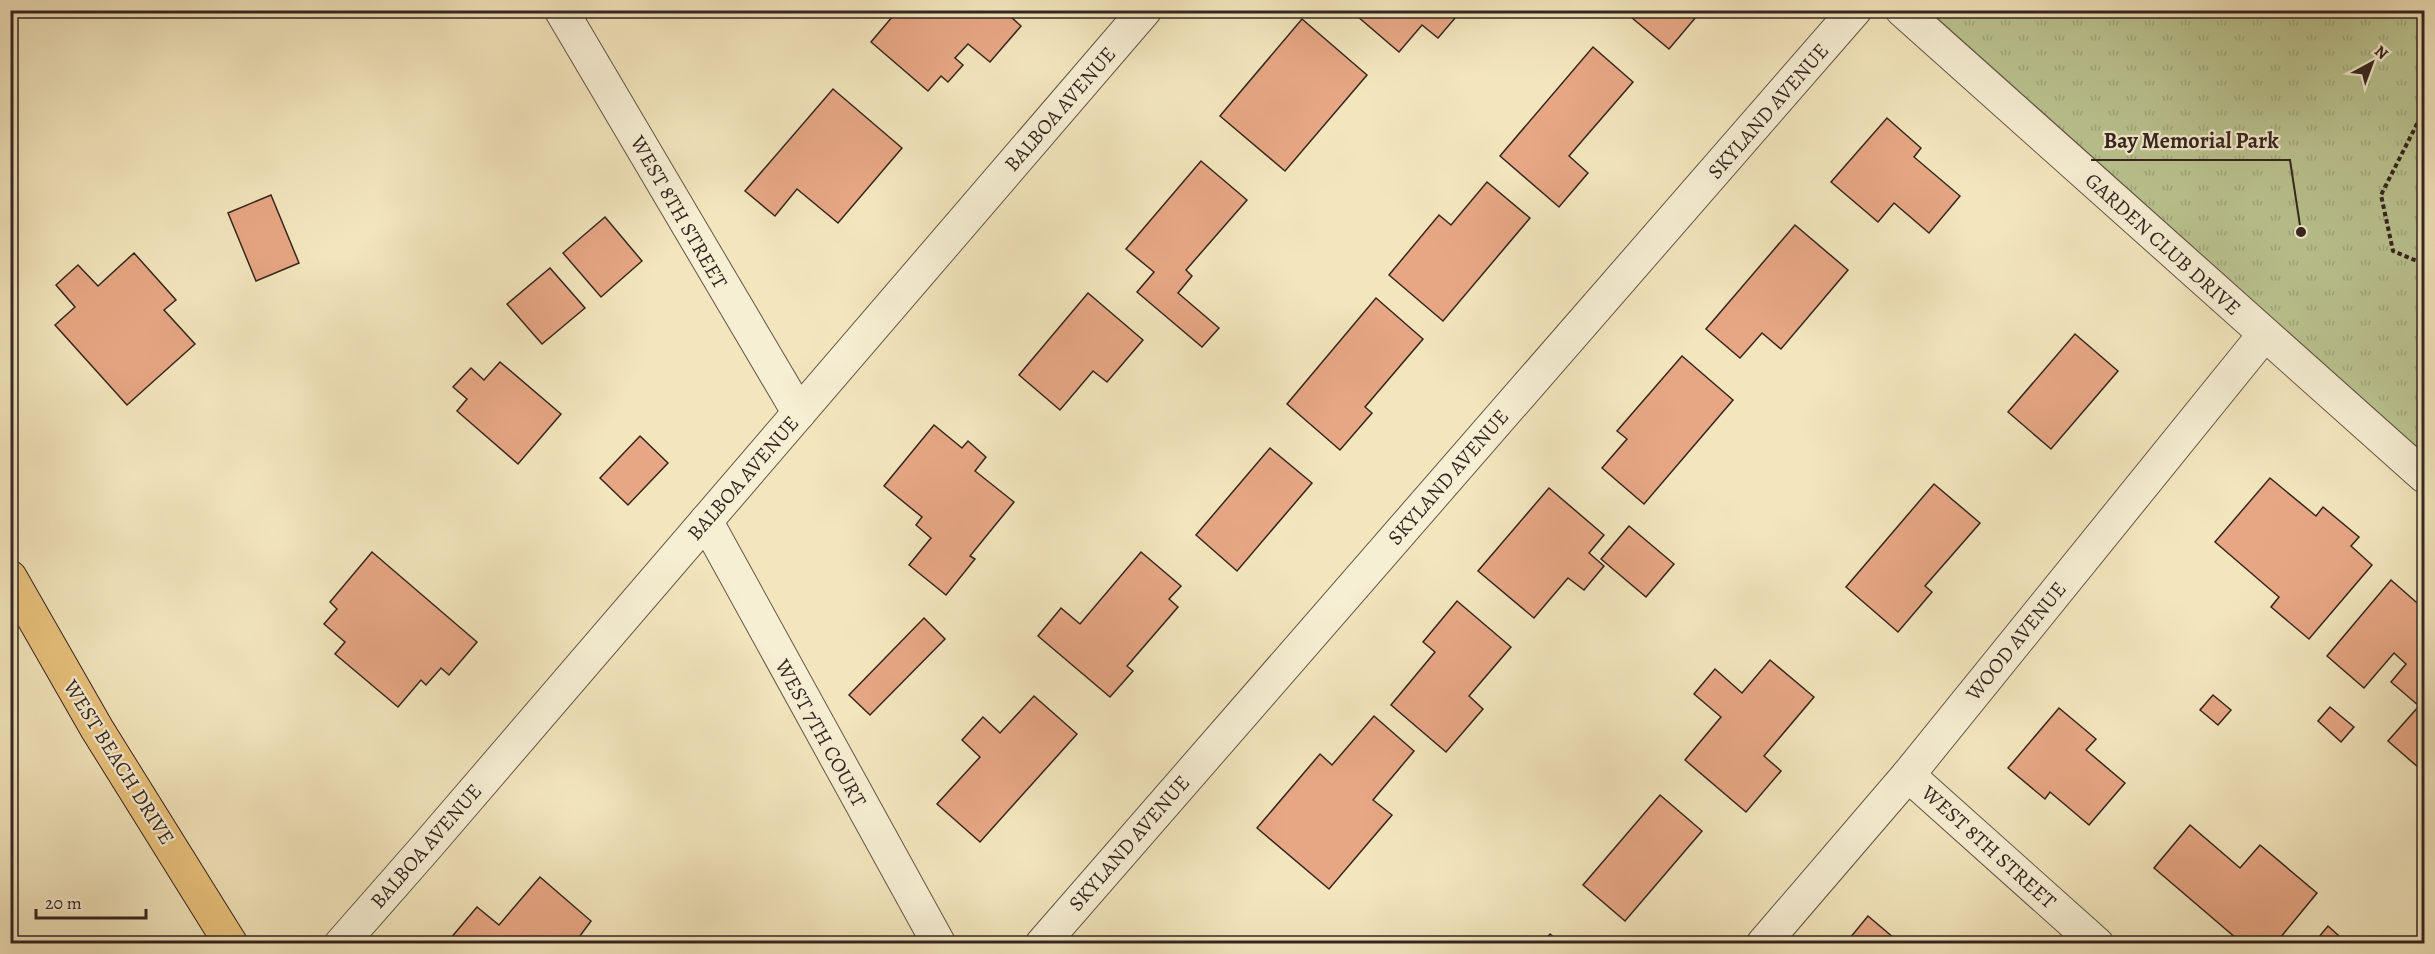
<svg xmlns="http://www.w3.org/2000/svg" width="2435" height="954" font-family="Alegreya,serif">
<style>
.park{fill:url(#park-tufts);stroke:#787659;stroke-width:1.5}
.building{fill:#e7a784;stroke:#352621;stroke-width:1.5}
.lines{fill:none;stroke-linecap:round;stroke-linejoin:round}
.minor-casing{stroke:#645648;stroke-width:35}
.major-casing{stroke:#352621;stroke-width:35}
.path{stroke:#352621;stroke-width:4;stroke-dasharray:4.5 3;stroke-linecap:butt}
.minor{stroke:#f7efd4;stroke-width:33}
.major{stroke:#eac37e;stroke-width:33}
.labels{text-anchor:middle;dominant-baseline:central;stroke-width:4.5;stroke-linejoin:round;paint-order:stroke}
.street-label{font-size:21px;fill:#352621;stroke:#f7efd4}
.leader{fill:none;stroke:#352621;stroke-width:2}
.callout-dot{fill:#352621;stroke:#f7efd4;stroke-width:2}
.callout-label{font-size:22px;text-anchor:middle;font-weight:bold;fill:#352621;stroke:#f7efd4;stroke-width:4.5;stroke-linejoin:round;paint-order:stroke}
</style>
<defs>
<pattern id="park-tufts" width="24" height="20" patternUnits="userSpaceOnUse" patternTransform="scale(1.5)"><rect width="24" height="20" fill="#bbc591"/><path d="M3 7l-1-3M5 7V3M7 7l1-3M15 17l-1-3M17 17v-4M19 17l1-3" fill="none" stroke="#a1a97d"/></pattern>
</defs>
<rect width="100%" height="100%" fill="#f3e6bd"/>
<filter id="stains"><feTurbulence type="fractalNoise" baseFrequency=".00333" numOctaves="4"/><feColorMatrix values="0 0 0 0 .2 0 0 0 0 .09 0 0 0 0 .02 0 0 0 .5 -.17"/></filter>
<radialGradient id="worn" r=".72"><stop offset=".6" stop-color="#630" stop-opacity="0"/><stop offset="1" stop-color="#630" stop-opacity=".3"/></radialGradient>
<path class="park" d="M 1929,11 L 2424,11 L 2424,454 Z"/>
<g class="building">
<path d="M 898,10 L 1003,10 L 1021,26 L 990,62 L 968,44 L 955,58 L 963,65 L 948,82 L 941,76 L 928,91 L 871,42 Z"/>
<path d="M 1350,10 L 1462,10 L 1438,38 L 1422,25 L 1399,52 Z"/>
<path d="M 1627,10 L 1702,10 L 1669,49 L 1625,12 Z"/>
<path d="M 1302,19 L 1367,75 L 1285,171 L 1220,116 Z"/>
<path d="M 1593,47 L 1633,82 L 1569,156 L 1588,173 L 1559,207 L 1500,156 Z"/>
<path d="M 833,89 L 902,148 L 838,223 L 797,189 L 775,216 L 745,191 Z"/>
<path d="M 1887,118 L 1921,148 L 1914,157 L 1960,196 L 1929,233 L 1894,203 L 1878,222 L 1831,182 Z"/>
<path d="M 1201,161 L 1247,200 L 1186,270 L 1192,276 L 1178,293 L 1219,328 L 1202,347 L 1137,292 L 1154,272 L 1126,249 Z"/>
<path d="M 1487,182 L 1530,218 L 1443,321 L 1389,275 L 1439,215 L 1451,225 Z"/>
<path d="M 271,195 L 299,263 L 256,281 L 228,213 Z"/>
<path d="M 605,217 L 642,261 L 601,297 L 563,253 Z"/>
<path d="M 1795,225 L 1848,270 L 1781,349 L 1762,333 L 1740,358 L 1706,329 Z"/>
<path d="M 134,253 L 176,300 L 164,310 L 195,344 L 127,405 L 55,325 L 75,307 L 56,285 L 78,265 L 98,286 Z"/>
<path d="M 550,268 L 585,308 L 542,344 L 507,304 Z"/>
<path d="M 1088,293 L 1143,340 L 1107,382 L 1093,371 L 1060,410 L 1019,375 Z"/>
<path d="M 1376,298 L 1423,339 L 1365,407 L 1372,413 L 1340,450 L 1287,404 Z"/>
<path d="M 2075,334 L 2118,371 L 2051,449 L 2008,412 Z"/>
<path d="M 1682,356 L 1733,400 L 1644,504 L 1602,468 L 1627,439 L 1617,431 Z"/>
<path d="M 500,362 L 561,414 L 518,464 L 457,411 L 467,399 L 453,387 L 471,368 L 484,380 Z"/>
<path d="M 934,425 L 962,448 L 968,441 L 986,457 L 975,471 L 1014,502 L 970,556 L 975,559 L 946,595 L 909,565 L 931,538 L 916,525 L 922,517 L 884,486 Z"/>
<path d="M 640,436 L 668,463 L 628,505 L 600,478 Z"/>
<path d="M 1270,448 L 1312,483 L 1237,571 L 1196,535 Z"/>
<path d="M 2270,478 L 2316,516 L 2323,507 L 2359,537 L 2351,546 L 2372,565 L 2309,639 L 2271,607 L 2279,597 L 2215,542 Z"/>
<path d="M 1934,484 L 1980,523 L 1925,586 L 1932,592 L 1898,632 L 1846,587 Z"/>
<path d="M 1549,488 L 1604,535 L 1589,553 L 1604,566 L 1584,590 L 1568,578 L 1534,618 L 1478,571 Z"/>
<path d="M 1629,526 L 1674,564 L 1646,597 L 1601,559 Z"/>
<path d="M 372,552 L 477,642 L 449,675 L 441,668 L 426,685 L 421,680 L 398,707 L 335,654 L 345,642 L 324,624 L 337,609 L 330,602 Z"/>
<path d="M 1141,552 L 1181,586 L 1169,599 L 1178,607 L 1127,666 L 1133,671 L 1110,697 L 1038,636 L 1061,608 L 1080,624 Z"/>
<path d="M 2391,580 L 2424,609 L 2424,761 L 2419,768 L 2388,741 L 2419,706 L 2391,682 L 2406,664 L 2394,653 L 2364,688 L 2327,656 Z"/>
<path d="M 1457,601 L 1511,647 L 1469,696 L 1483,709 L 1446,752 L 1391,705 L 1435,652 L 1423,642 Z"/>
<path d="M 924,618 L 945,639 L 870,715 L 849,695 Z"/>
<path d="M 1770,660 L 1814,697 L 1764,756 L 1781,771 L 1746,812 L 1685,760 L 1721,717 L 1694,694 L 1715,669 L 1742,693 Z"/>
<path d="M 2213,695 L 2231,710 L 2218,725 L 2200,710 Z"/>
<path d="M 1034,696 L 1077,734 L 980,842 L 937,804 L 980,757 L 962,740 L 983,717 L 1000,733 Z"/>
<path d="M 2330,707 L 2354,727 L 2341,742 L 2318,721 Z"/>
<path d="M 2059,708 L 2096,739 L 2086,750 L 2125,783 L 2089,825 L 2050,792 L 2045,799 L 2008,768 Z"/>
<path d="M 1374,716 L 1414,751 L 1373,800 L 1392,815 L 1329,889 L 1257,828 L 1320,754 L 1332,765 Z"/>
<path d="M 1660,795 L 1702,831 L 1625,921 L 1583,885 Z"/>
<path d="M 2190,825 L 2240,868 L 2260,845 L 2317,893 L 2275,944 L 2243,944 L 2154,868 Z"/>
<path d="M 540,877 L 591,921 L 574,944 L 455,944 L 450,939 L 477,907 L 499,925 Z"/>
<path d="M 1868,916 L 1901,944 L 1845,944 Z"/>
<path d="M 2328,926 L 2348,944 L 2313,944 Z"/>
<path d="M 1550,934 L 1562,944 L 1542,944 Z"/>
</g>
<g class="lines">
<defs>
<g id="minor">
<path d="M 561,10 L 799,413"/>
<path d="M 1902,10 L 2424,476"/>
<path d="M 706,521 L 939,944"/>
<path d="M 1908,775 L 2097,944"/>
<path d="M 341,944 L 427,846 L 1145,10"/>
<path d="M 1042,944 L 1855,10"/>
<path d="M 1763,944 L 1908,775 L 2264,335"/>
</g>
<path id="major" d="M 10,577 L 97,729 L 231,944"/>
</defs>
<use href="#minor" class="minor-casing"/>
<use href="#major" class="major-casing"/>
<path class="path" d="M 2424,110 L 2381,195 L 2393,251 L 2424,264"/>
<use href="#minor" class="minor"/>
<use href="#major" class="major"/>
</g>
<g class="labels">
<g class="street-label">
<text transform="translate(1060 109) rotate(-49)">BALBOA AVENUE</text>
<text transform="translate(1768 111) rotate(-49)">SKYLAND AVENUE</text>
<text transform="translate(679 212) rotate(60)">WEST 8TH STREET</text>
<text transform="translate(2163 244) rotate(42)">GARDEN CLUB DRIVE</text>
<text transform="translate(1448 477) rotate(-49)">SKYLAND AVENUE</text>
<text transform="translate(743 478) rotate(-49)">BALBOA AVENUE</text>
<text transform="translate(2016 641) rotate(-51)">WOOD AVENUE</text>
<text transform="translate(821 733) rotate(61)">WEST 7TH COURT</text>
<text transform="translate(119 762) rotate(58)">WEST BEACH DRIVE</text>
<text transform="translate(1129 843) rotate(-49)">SKYLAND AVENUE</text>
<text transform="translate(426 846) rotate(-49)">BALBOA AVENUE</text>
<text transform="translate(1989 847) rotate(42)">WEST 8TH STREET</text>
</g>
</g>
<path class="leader" d="M2301 232L2290 160H2091"/>
<circle class="callout-dot" cx="2301" cy="232" r="6"/>
<g class="callout-label">
<text x="2191" y="148">Bay Memorial Park</text>
</g>
<rect width="2435" height="954" fill="none" stroke="#f3e6bd" stroke-width="36"/>
<rect x="12" y="12" width="2411" height="930" fill="none" stroke="#352621" stroke-width="3"/>
<rect x="18" y="18" width="2399" height="918" fill="none" stroke="#352621" stroke-width="1.5"/>
<g transform="translate(2372 63) rotate(41)" stroke="#f7efd4" stroke-width="4.5" paint-order="stroke">
<path d="M0-4.5L10 22L0 15L-10 22Z" fill="#352621"/>
<text y="-9" font-size="16" font-weight="bold" text-anchor="middle" fill="#352621">N</text>
</g>
<path d="M36 909v9h110v-9" fill="none" stroke="#352621" stroke-width="3"/>
<text x="45" y="909" font-size="18" fill="#352621" stroke="#f7efd4" stroke-width="4.5" paint-order="stroke">20 m</text>
<rect width="100%" height="100%" filter="url(#stains)"/>
<rect width="100%" height="100%" fill="url(#worn)"/>
</svg>
